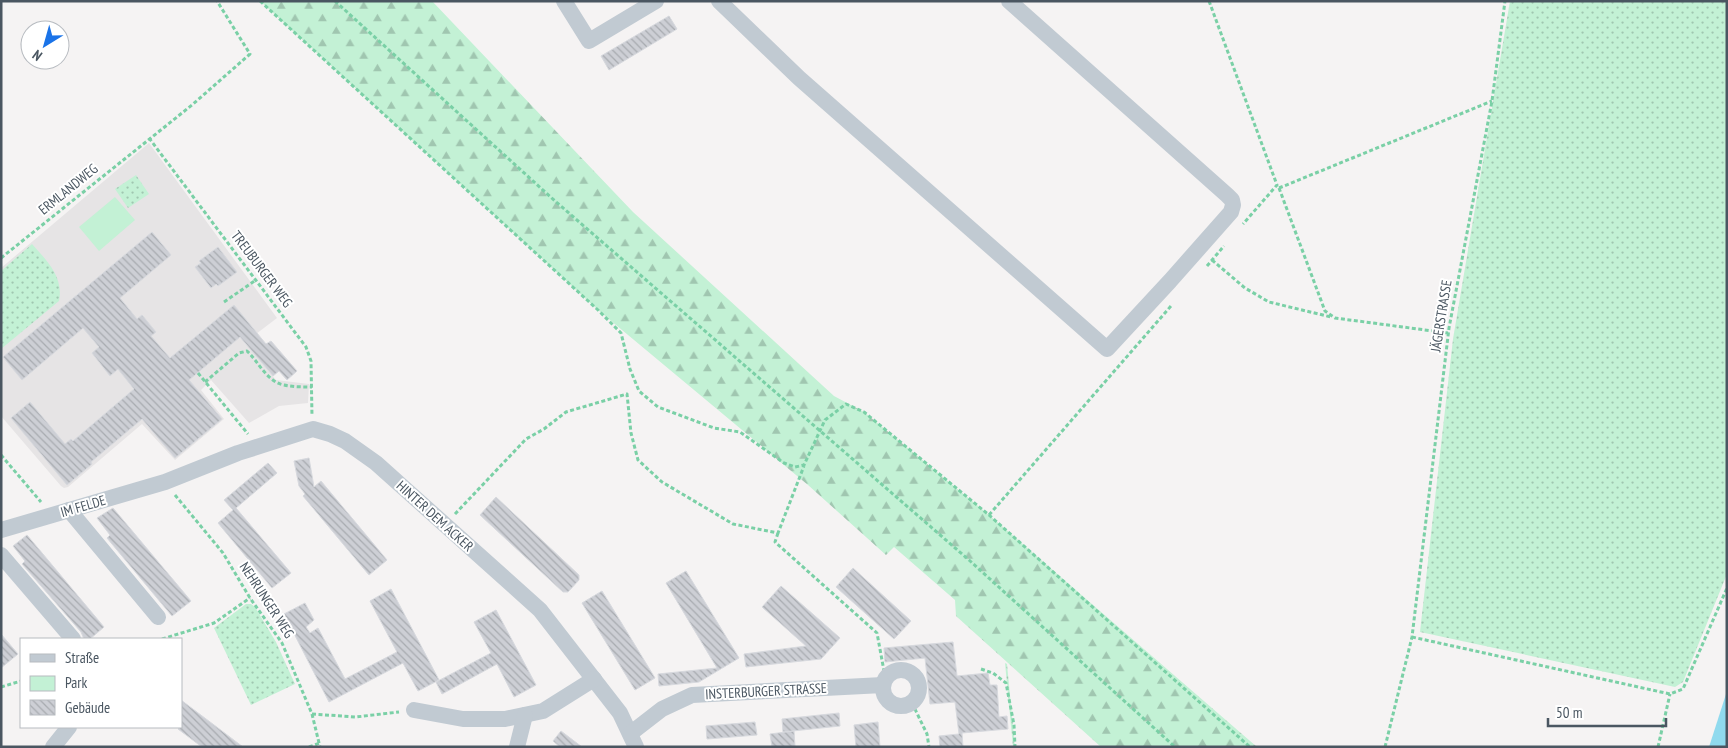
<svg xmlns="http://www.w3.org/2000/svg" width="1728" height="748" font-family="'PT Sans Narrow',sans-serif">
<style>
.education{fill:#e6e4e5}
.green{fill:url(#green-dots)}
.forest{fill:url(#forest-firs)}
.pitch{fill:#c3f1d5}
.water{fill:#90daee}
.building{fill:url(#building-back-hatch);stroke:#d7d9de}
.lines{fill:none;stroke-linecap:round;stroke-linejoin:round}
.path{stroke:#7ad0a6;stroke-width:3;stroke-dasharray:4 2.5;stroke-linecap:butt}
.minor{stroke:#c1cad2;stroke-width:16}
.labels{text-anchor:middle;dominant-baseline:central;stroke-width:4;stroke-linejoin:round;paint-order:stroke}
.street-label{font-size:14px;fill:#4a5661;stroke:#fff}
</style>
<defs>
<pattern id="green-dots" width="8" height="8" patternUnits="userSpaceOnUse" patternTransform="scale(1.25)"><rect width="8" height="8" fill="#c3f1d5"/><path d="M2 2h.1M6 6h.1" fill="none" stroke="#a0c6b0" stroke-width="1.8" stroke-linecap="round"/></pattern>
<pattern id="forest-firs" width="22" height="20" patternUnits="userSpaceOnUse" patternTransform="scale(1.25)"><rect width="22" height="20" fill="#c3f1d5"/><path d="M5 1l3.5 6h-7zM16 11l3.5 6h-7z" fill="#a0c6b0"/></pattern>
<pattern id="building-back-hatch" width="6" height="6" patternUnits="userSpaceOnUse" patternTransform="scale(1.25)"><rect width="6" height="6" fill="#cdcfd5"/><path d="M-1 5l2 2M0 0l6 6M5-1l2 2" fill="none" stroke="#a8abb0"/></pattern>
</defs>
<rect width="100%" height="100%" fill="#f5f3f3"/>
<path class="education" d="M 149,143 L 277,318 L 256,334 L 242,339 L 276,380 L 309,384 L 308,403 L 279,406 L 249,423 L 211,380 L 201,390 L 224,419 L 175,460 L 142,424 L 68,487 L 64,488 L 61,486 L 1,416 L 1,268 Z"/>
<g class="green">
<path d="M 1510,1 L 1727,1 L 1727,574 L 1683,682 L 1675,687 L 1420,632 L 1453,339 Z"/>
<path d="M 136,175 L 149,194 L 128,208 L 115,189 Z"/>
<path d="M 32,244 C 47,261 64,277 59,301 L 1,349 L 1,271 Z"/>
<path d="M 246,604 L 251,604 L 255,607 L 276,642 L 295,684 L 251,705 L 214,628 Z"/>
<path d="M 1005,663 L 1007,664 L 1015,747 L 1013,747 Z"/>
</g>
<path class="forest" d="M 260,1 L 432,1 L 633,212 L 834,396 L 864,412 L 989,515 L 1257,747 L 1101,747 L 956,616 L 955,600 L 894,547 L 886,555 L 808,485 L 598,310 Z"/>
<path class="pitch" d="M 115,197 L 135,220 L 99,251 L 79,227 Z"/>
<path class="water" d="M 1727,691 L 1727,747 L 1709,747 Z"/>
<g class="building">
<path d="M 669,16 L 677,29 L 609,70 L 601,56 Z"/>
<path d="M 152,232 L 171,255 L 120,298 L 137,319 L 142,315 L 156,332 L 151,336 L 170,358 L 234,305 L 266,344 L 271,341 L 297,371 L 287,380 L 279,371 L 273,376 L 240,337 L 189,380 L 222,419 L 175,458 L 142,419 L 91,462 L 92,464 L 67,485 L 11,418 L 30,402 L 65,444 L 71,439 L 73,441 L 134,389 L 118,369 L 110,376 L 92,353 L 99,347 L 83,328 L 22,380 L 3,357 Z"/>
<path d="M 218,247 L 237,272 L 218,286 L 216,284 L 211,288 L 195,267 L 201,263 L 199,261 Z"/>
<path d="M 309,458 L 314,487 L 321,481 L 387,560 L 369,575 L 303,496 L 305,494 L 299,486 L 294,461 Z"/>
<path d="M 268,463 L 277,473 L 236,508 L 291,573 L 272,588 L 218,523 L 233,510 L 224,500 Z"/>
<path d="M 496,497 L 579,575 L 579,580 L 568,592 L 563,592 L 480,515 Z"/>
<path d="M 113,508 L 191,601 L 172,616 L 107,538 L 110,535 L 97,518 Z"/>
<path d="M 27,535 L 104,627 L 90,639 L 84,639 L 81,632 L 22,564 L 25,561 L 13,546 Z"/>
<path d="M 853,568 L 911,621 L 894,639 L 836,587 Z"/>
<path d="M 686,571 L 739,658 L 699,682 L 659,686 L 658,674 L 717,668 L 666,583 Z"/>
<path d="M 781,586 L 840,638 L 821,659 L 746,667 L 744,654 L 806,646 L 762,607 Z"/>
<path d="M 391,589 L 439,680 L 418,691 L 403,663 L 329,702 L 284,614 L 305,603 L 314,620 L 306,627 L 310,633 L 318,628 L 345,679 L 397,652 L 370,601 Z"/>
<path d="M 602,591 L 655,678 L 635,690 L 582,603 Z"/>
<path d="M 496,610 L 536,685 L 514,697 L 497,664 L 442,694 L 436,682 L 491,653 L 474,622 Z"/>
<path d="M 1,634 L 18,654 L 1,668 Z"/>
<path d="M 953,642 L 957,676 L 988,673 L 990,685 L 997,685 L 999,717 L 1007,716 L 1008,729 L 962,733 L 963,747 L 940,747 L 939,736 L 959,734 L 955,702 L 930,704 L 925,658 L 885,662 L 884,648 Z"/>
<path d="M 181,700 L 222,731 L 243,747 L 202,747 L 178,729 L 181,727 Z"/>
<path d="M 839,713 L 840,726 L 783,732 L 782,719 Z"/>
<path d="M 755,722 L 757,735 L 707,739 L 706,726 Z"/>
<path d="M 878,722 L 880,747 L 856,747 L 854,725 Z"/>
<path d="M 561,731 L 582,747 L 560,747 L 553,741 Z"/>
<path d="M 794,731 L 795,747 L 772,747 L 770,734 Z"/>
</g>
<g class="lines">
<g class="path">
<path d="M 260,1 L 598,310 L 621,333 L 630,369 L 639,391 L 658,407 L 714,428 L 740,432 L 784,463 L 795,467 L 804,465 L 825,420 L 846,404 L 864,412 L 989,515 L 1250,747"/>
<path d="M 335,1 L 555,201 L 969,560 L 1175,747"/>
<path d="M 1209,1 L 1277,185 L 1243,224"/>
<path d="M 149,138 L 306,347 L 311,361 L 312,416"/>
<path d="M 1279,188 L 1325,311 L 1335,318 L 1448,333"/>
<path d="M 1279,188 L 1492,101"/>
<path d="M 1,258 L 192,105 L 250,54 L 217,1"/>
<path d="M 1212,260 L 1245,288 L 1269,302 L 1331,317"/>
<path d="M 1207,266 L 1224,246"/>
<path d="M 224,302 L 256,280"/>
<path d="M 198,373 L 248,434"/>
<path d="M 205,382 L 239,353 L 247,351 C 258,361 267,382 284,385 C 293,387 303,387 312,387"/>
<path d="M 1,455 L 41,502"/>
<path d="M 175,495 L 223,553 L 250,598 L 282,643 L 312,714 L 320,747"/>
<path d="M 455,514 L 526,439 L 544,429 L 566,412 L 627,394 L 631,433 L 638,460 L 662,482 L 733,524 L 778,533 L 804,466"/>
<path d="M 989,515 L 1171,306"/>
<path d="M 778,533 L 775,542 L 877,633 L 884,671"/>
<path d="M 1412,637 L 1670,694 L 1683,689 L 1727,588"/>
<path d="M 162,639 L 214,623 L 250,598"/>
<path d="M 981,669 L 993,673 L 1006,683 L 1014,725 L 1015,747"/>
<path d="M 1,687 L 21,681"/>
<path d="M 912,703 L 927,734 L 929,747"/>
<path d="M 312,714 L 356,717 L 399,712"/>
<path d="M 309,747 L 320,743"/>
<path d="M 1385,747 L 1412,637 L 1449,328 L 1492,101 L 1505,1"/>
<path d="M 1658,747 L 1670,694"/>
</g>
<g class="minor">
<path d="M 564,1 L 589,41 L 656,1"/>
<path d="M 719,1 L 799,78 L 1107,349 L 1170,281 L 1231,212 L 1233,205 L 1232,200 L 1227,195 L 1009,1"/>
<path d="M 69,510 L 158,617"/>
<path d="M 1,530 L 165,482 L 238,453 L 313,429 L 330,434 L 345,441 L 376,463 L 540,610 L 620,713 L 636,747"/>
<path d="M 1,555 L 73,639"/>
<circle cx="901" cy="688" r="18"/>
<path d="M 414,710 L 463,719 L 505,719 L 543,711 L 594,679"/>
<path d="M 631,733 L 662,709 L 692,695 L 883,685"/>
<path d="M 53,747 L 69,727"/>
<path d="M 517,747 L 525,715"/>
</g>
</g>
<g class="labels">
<g class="street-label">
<text transform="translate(68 189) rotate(-39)">ERMLANDWEG</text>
<text transform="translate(262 269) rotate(53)">TREUBURGER WEG</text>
<text transform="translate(1441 316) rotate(-81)">JÄGERSTRASSE</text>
<text transform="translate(83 506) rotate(-16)">IM FELDE</text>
<text transform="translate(435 516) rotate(42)">HINTER DEM ACKER</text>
<text transform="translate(267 600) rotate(57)">NEHRUNGER WEG</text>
<text transform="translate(766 691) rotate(-3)">INSTERBURGER STRASSE</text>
</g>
</g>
<rect width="1728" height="748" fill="none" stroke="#4a5661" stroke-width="5"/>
<rect x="20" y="638" width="162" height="90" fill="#ffffff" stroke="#b7bbc0"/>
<rect x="30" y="654" width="25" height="8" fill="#c1cad2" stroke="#b7bbc0"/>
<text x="65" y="663" font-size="15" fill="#4a5661">Straße</text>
<rect x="30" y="676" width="25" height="15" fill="#c3f1d5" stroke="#b7bbc0"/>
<text x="65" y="688" font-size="15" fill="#4a5661">Park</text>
<rect x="30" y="700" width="25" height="15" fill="url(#building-back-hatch)" stroke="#b7bbc0"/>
<text x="65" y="713" font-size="15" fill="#4a5661">Gebäude</text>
<g transform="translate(45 45) rotate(217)"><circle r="24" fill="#ffffff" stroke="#b7bbc0"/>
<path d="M0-4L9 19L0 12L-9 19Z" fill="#1a73e8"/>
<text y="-8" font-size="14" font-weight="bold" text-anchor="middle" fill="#4a5661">N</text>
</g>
<path d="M1548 718v8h118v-8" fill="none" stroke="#4a5661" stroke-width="2.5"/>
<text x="1556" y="718" font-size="15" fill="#4a5661" stroke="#ffffff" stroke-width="4" paint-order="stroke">50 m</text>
</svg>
